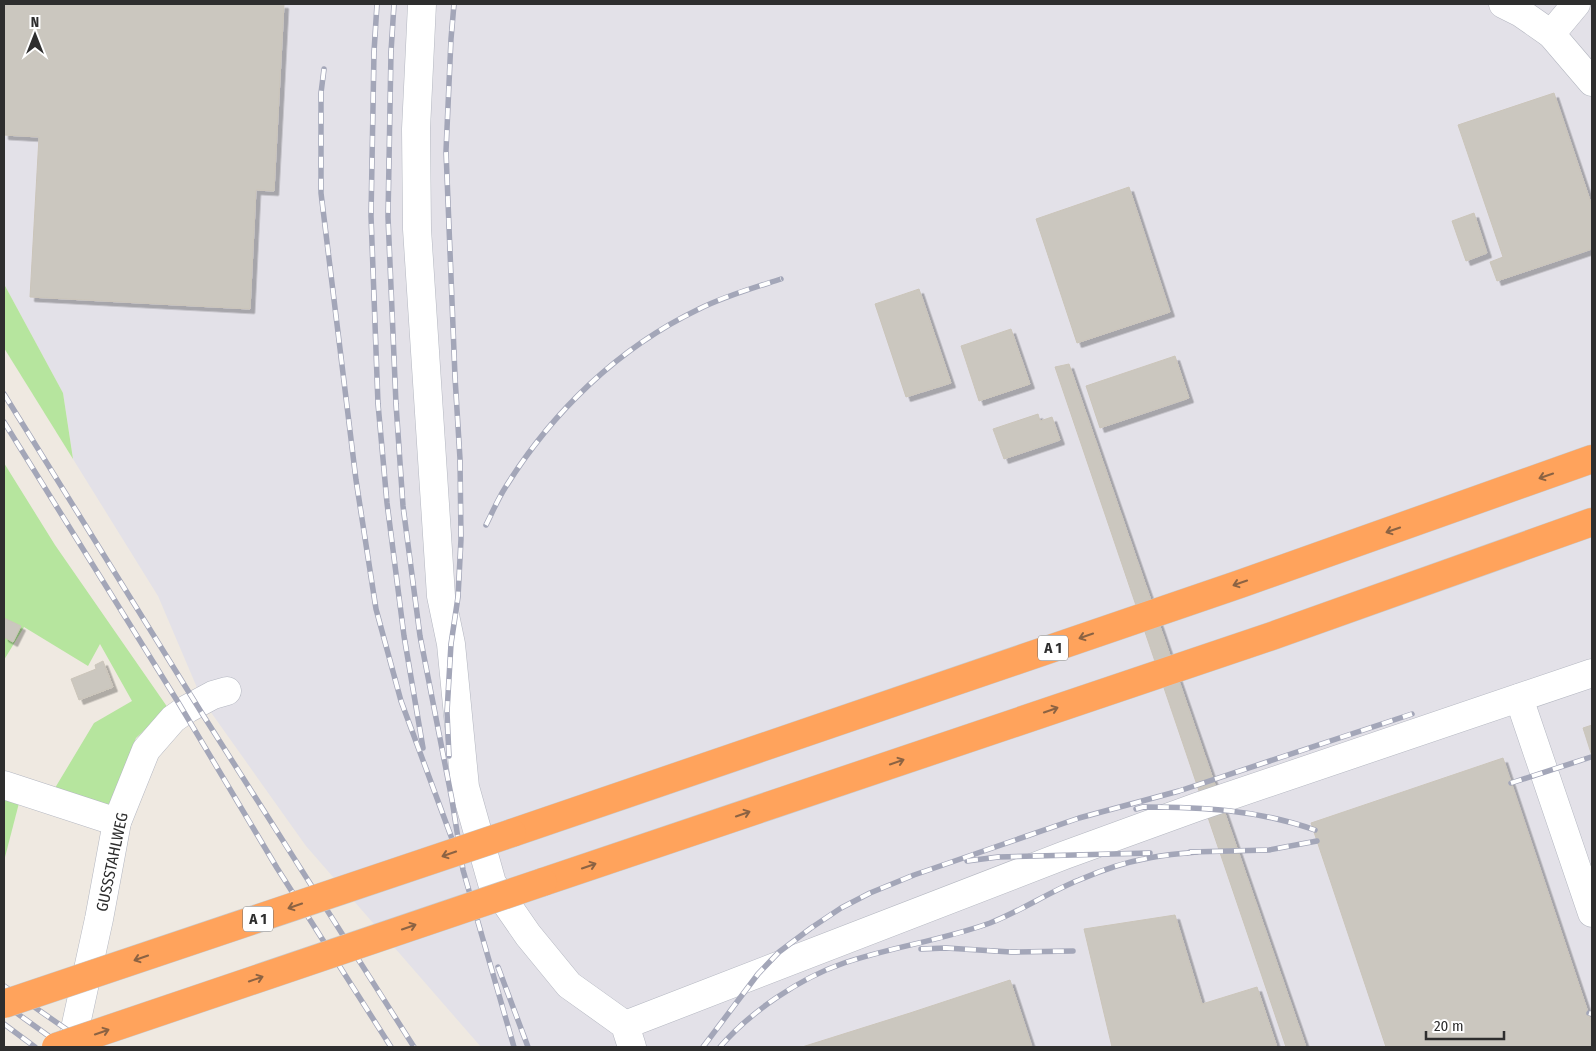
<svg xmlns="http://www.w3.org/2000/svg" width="1596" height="1051" font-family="'Fira Sans Condensed',sans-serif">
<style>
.industrial{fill:#e3e1e8}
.green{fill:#b6e59e}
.building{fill:#cbc7bf;stroke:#cbc5ba;filter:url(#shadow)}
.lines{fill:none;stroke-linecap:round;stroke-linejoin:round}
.minor-casing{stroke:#b4b7c1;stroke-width:29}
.highway-casing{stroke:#c9c9c9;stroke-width:29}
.minor{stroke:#fff;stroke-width:28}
.highway{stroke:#ffa35c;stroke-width:28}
.rail-casing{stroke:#a3a6b8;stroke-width:5.5}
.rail{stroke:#fff;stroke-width:4;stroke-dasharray:11;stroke-linecap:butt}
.highway-bridge-casing{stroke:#c9c9c9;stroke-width:29;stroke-linecap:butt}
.highway-bridge{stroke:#ffa35c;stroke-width:28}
.oneway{stroke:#8c6343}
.labels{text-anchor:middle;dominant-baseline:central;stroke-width:4.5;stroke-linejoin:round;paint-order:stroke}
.shield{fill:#fff;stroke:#6d6d6d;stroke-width:1}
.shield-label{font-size:15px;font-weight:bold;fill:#2e2e2e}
.street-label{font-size:16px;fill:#2e2e2e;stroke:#fff}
</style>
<defs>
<filter id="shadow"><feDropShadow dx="4.5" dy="4.5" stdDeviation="0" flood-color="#0004"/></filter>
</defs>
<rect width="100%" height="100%" fill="#efe9e1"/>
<path class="industrial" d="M 4,4 L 1592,4 L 1592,1047 L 481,1047 L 306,846 L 210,711 L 198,690 L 158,596 L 73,459 L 63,393 L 4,284 Z"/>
<g class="green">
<path d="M 4,284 L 63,393 L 73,459 L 4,348 Z"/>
<path d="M 4,463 L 55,545 L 168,708 L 136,738 L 106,812 L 52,793 L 94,723 L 132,701 L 100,644 L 88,666 L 24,627 L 4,660 Z"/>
<path d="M 4,796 L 19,803 L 4,861 Z"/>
</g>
<g class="building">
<path d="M 4,4 L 284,4 L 274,191 L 256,190 L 250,309 L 30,297 L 39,137 L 4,135 Z"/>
<path d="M 1554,93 L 1592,206 L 1592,249 L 1497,281 L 1490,262 L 1503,257 L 1458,125 Z"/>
<path d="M 1129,187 L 1170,312 L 1077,343 L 1036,219 Z"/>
<path d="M 1474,213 L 1487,253 L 1466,261 L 1452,221 Z"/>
<path d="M 919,289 L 951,383 L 906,397 L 875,304 Z"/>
<path d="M 1011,329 L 1030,384 L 979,401 L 961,346 Z"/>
<path d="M 1175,356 L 1189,398 L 1100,428 L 1086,386 Z"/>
<path d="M 1069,364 L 1306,1047 L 1286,1047 L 1055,367 Z"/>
<path d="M 1038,414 L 1040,421 L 1052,417 L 1060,440 L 1004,459 L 993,429 Z"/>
<path d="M 4,618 L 21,626 L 13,642 L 4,637 Z"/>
<path d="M 103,661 L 113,687 L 79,700 L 71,679 L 96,669 L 95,665 Z"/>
<path d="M 1592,725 L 1592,756 L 1583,728 Z"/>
<path d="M 1503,758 L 1592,1024 L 1592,1047 L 1386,1047 L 1311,823 Z"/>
<path d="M 1175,915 L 1202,1004 L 1257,987 L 1277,1047 L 1112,1047 L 1084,929 Z"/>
<path d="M 1010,980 L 1032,1047 L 802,1047 L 910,1013 Z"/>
</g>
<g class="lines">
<defs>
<g id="minor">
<path d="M 422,4 L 416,129 L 417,229 L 441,596 L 451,644 L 465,787 L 492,883 L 528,935 L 569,985 L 625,1025 L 632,1047"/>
<path d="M 1503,4 L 1521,13 L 1551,34 L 1592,82"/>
<path d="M 1551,34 L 1576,4"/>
<path d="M 1519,698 L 1592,913"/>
<path d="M 4,785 L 117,822"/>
<path d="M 625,1025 L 1065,855 L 1197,807 L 1592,673"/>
<path d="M 71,1047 L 99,919 L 117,822 L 146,750 L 173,719 L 187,709 L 213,695 L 227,691"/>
</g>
<g id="highway">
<path d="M 512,833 L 1240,584 L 1592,459"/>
<path d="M 543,882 L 1272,636 L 1592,522"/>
</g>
</defs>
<use href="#minor" class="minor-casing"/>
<use href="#highway" class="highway-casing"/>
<use href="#minor" class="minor"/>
<use href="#highway" class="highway"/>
<defs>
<g id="rail">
<path d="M 377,4 L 374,52 L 371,216 L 378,404 L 387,503 L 404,636 L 423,748"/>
<path d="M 394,4 L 391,52 L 388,217 L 396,404 L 403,506 L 420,636 L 452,800 L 463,870 L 514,1047"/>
<path d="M 324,69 L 321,93 L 321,193 L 356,480 L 376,609 L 401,701 L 455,847"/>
<path d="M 4,394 L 203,715 L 414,1047"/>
<path d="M 4,422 L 178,702 L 277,868 L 391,1047"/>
<path d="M 486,525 C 492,513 498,499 505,488 C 552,412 618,348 699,309 C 725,296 753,288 781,279"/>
<path d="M 449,756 L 447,712 L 451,644 L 458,597 L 461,539 L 460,459 L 455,377 L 446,151 L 451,39 L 454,4"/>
<path d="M 1511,783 L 1591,757"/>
<path d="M 1136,809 L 1143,807 C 1202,807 1259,810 1315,830"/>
<path d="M 1190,852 L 1269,850 L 1317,841"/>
<path d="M 967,861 L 998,857 L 1150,853"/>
<path d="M 921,949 L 946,948 L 1011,952 L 1073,951"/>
<path d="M 498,967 L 528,1047"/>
<path d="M 4,986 L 92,1047"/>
<path d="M 4,1004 L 64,1047"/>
<path d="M 1589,1013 L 1592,1014"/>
<path d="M 4,1024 L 35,1047"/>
<path d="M 703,1047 L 758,974 L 779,952 L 811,928 L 841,908 L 870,893 L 914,875 L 1079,818 L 1179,791 L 1412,714"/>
<path d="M 720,1047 C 750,1012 800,978 844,963 C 892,947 943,940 990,923 C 1021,911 1049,892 1079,880 C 1100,871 1122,863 1144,859 C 1161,855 1179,854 1197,852"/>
</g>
</defs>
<use href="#rail" class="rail-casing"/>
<use href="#rail" class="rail"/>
<defs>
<g id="highway-bridge">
<path d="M 4,1004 L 512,833"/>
<path d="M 56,1047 L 543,882"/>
</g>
</defs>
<use href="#highway-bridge" class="highway-bridge-casing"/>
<use href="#highway-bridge" class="highway-bridge"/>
</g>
<defs><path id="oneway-shaft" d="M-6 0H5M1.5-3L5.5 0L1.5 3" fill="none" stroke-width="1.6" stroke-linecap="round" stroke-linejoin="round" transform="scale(1.25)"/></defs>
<g class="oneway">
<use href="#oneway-shaft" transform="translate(1546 476) rotate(161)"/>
<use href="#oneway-shaft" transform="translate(1393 530) rotate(161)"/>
<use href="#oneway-shaft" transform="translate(1240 583) rotate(161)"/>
<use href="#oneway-shaft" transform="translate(1086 636) rotate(161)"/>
<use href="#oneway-shaft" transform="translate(1051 710) rotate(-19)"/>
<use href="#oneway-shaft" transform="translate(897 762) rotate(-19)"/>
<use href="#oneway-shaft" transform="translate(743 814) rotate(-19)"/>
<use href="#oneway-shaft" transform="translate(449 854) rotate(161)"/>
<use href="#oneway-shaft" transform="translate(589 866) rotate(-19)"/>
<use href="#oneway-shaft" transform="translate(295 906) rotate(161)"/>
<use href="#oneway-shaft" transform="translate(409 927) rotate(-19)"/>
<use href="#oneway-shaft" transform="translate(141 958) rotate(161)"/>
<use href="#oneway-shaft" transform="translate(256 979) rotate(-19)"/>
<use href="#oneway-shaft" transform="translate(102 1032) rotate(-19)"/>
</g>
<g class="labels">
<g class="shield">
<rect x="1038" y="635.5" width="30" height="25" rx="4"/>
<rect x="243" y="906.5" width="30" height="25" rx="4"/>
</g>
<g class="shield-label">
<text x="1053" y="648">A 1</text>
<text x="258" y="919">A 1</text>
</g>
<g class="street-label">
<text transform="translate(112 862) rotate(-78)">GUSSSTAHLWEG</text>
</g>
</g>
<rect width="1596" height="1051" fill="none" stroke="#2e2e2e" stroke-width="10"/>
<g transform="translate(35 35)" stroke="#ffffff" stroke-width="4" paint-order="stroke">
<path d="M0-4L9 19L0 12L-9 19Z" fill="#2e2e2e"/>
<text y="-8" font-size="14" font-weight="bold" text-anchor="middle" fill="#2e2e2e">N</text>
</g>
<path d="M1426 1031v8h78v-8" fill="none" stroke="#2e2e2e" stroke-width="2.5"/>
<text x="1434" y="1031" font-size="15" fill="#2e2e2e" stroke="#ffffff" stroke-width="4" paint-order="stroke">20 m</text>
</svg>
